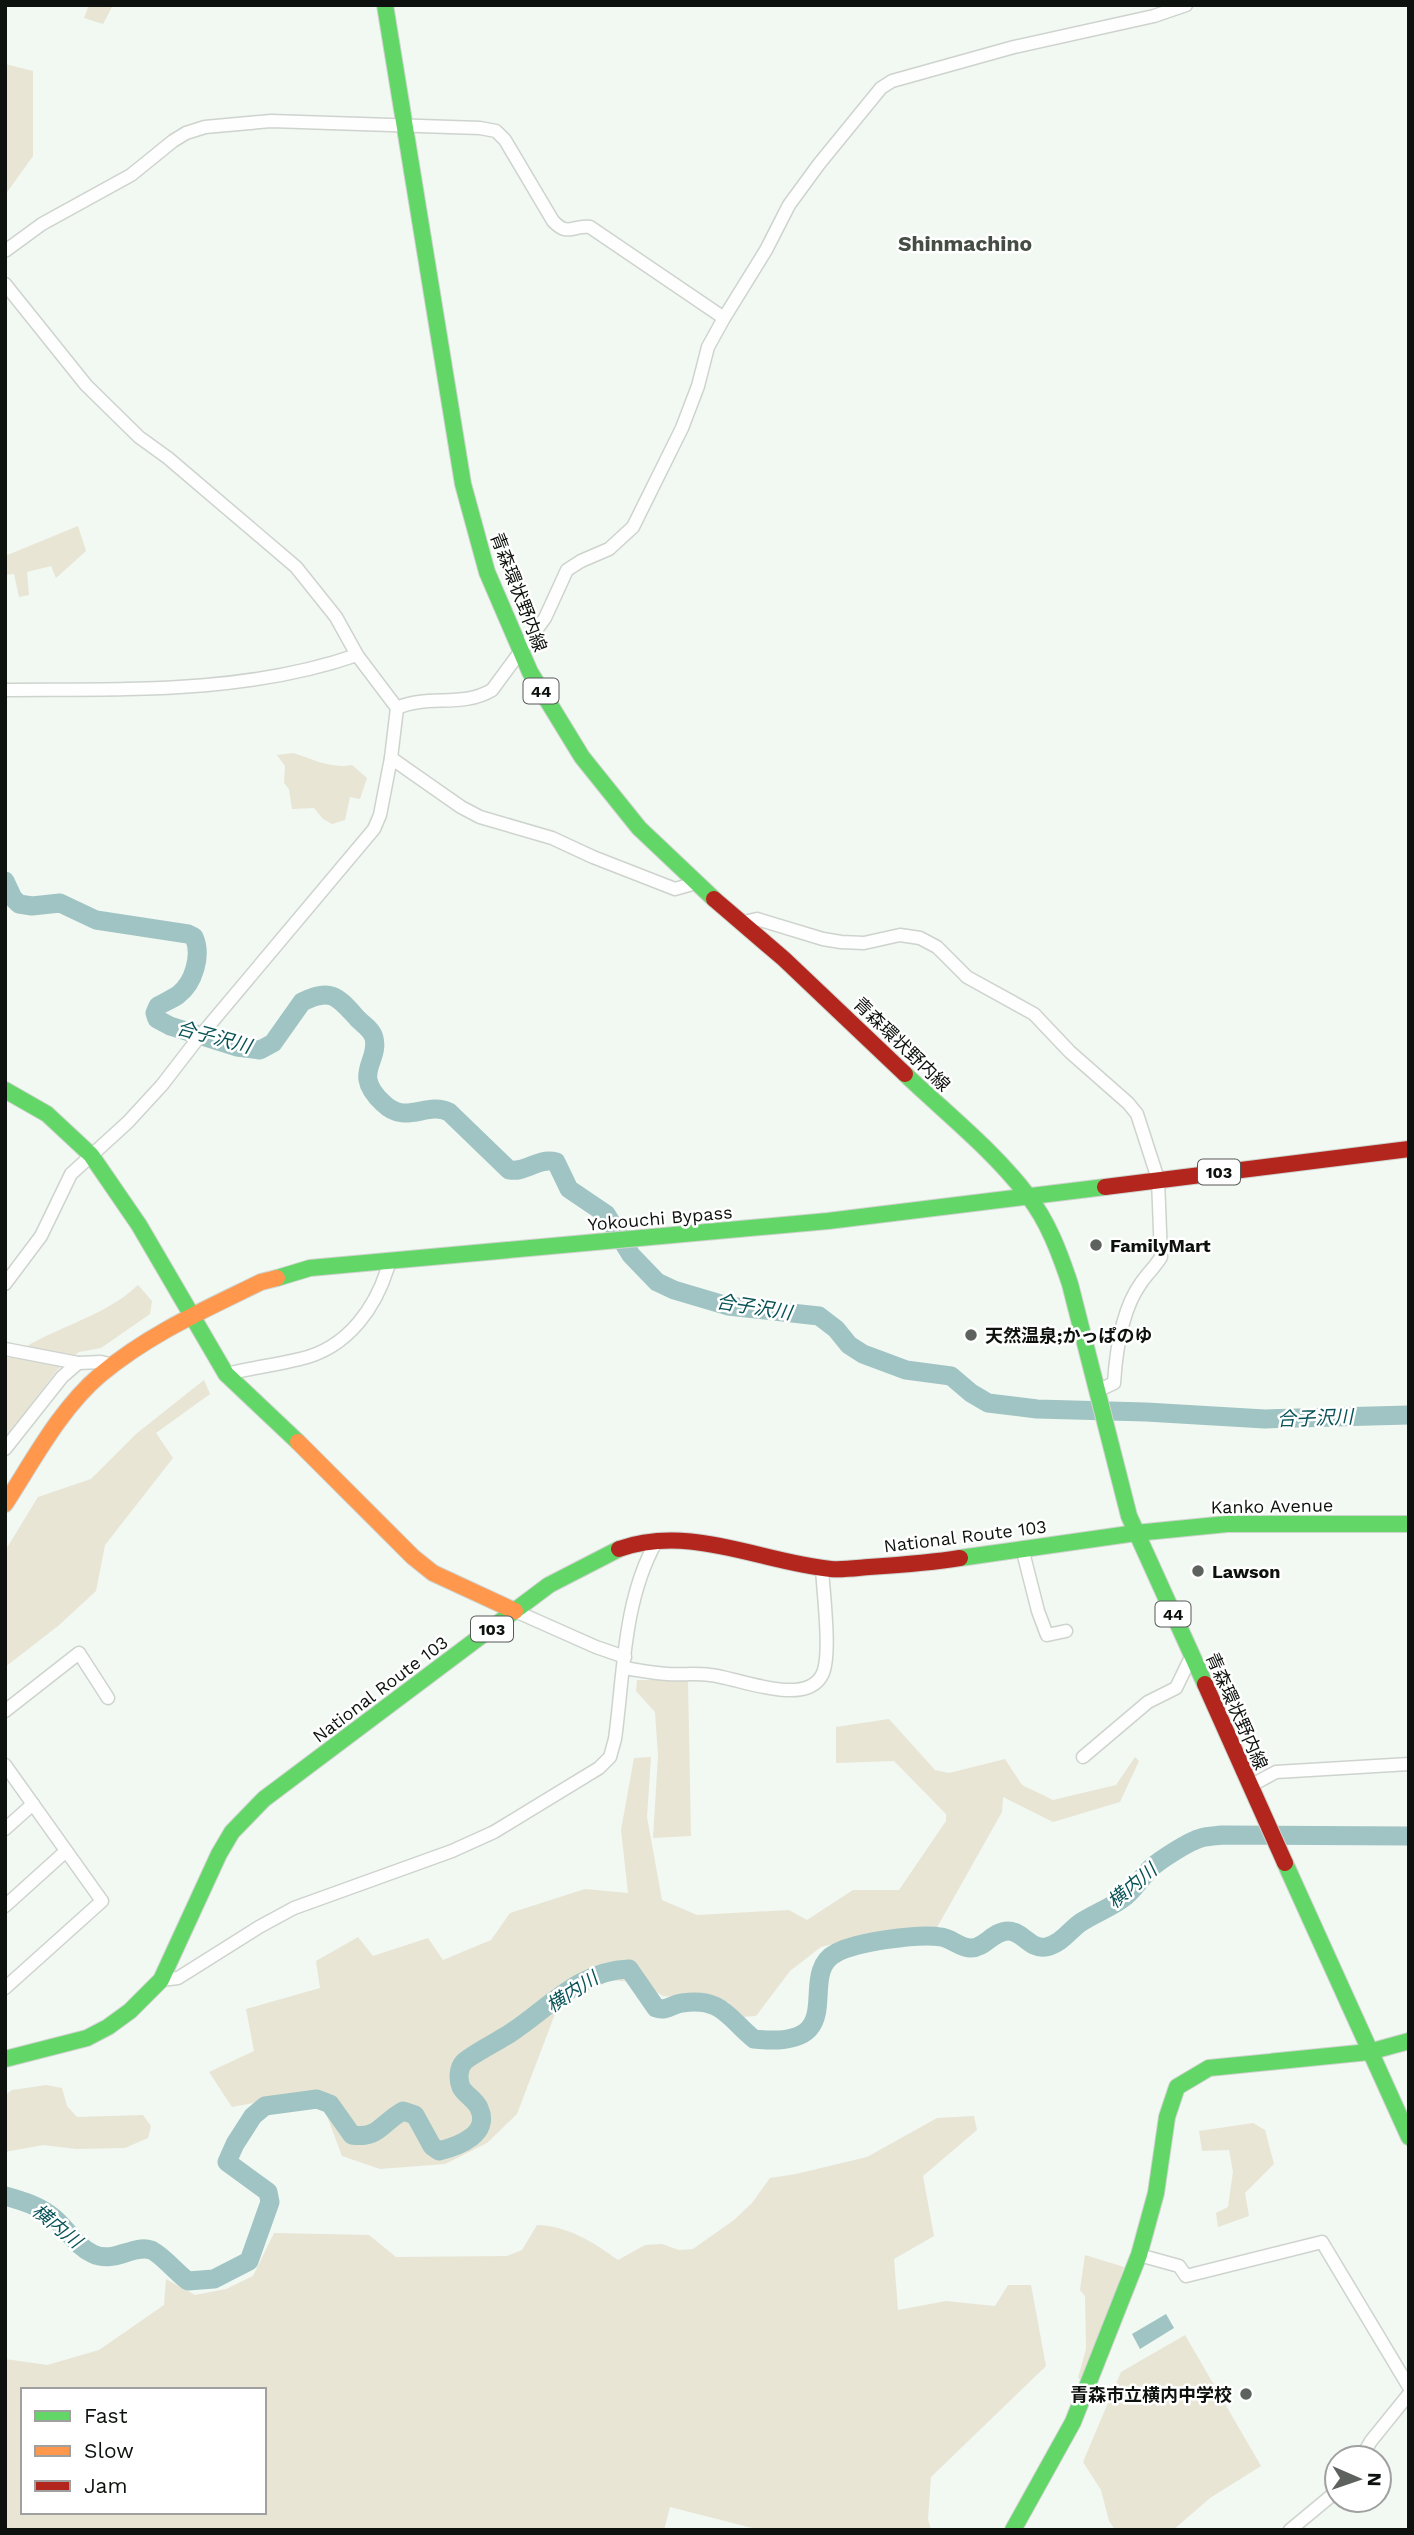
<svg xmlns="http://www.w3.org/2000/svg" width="1414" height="2535" font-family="'Work Sans','Noto Sans JP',sans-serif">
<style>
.green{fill:#e8e5d5;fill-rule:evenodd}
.water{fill:#9fc4c3}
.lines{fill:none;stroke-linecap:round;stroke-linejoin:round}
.river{stroke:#9fc4c3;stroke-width:19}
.street-casing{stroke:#ced3ce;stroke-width:15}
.fast-casing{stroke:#ced3ce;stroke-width:18}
.slow-casing{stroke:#ced3ce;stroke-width:18}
.jam-casing{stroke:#ced3ce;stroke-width:18}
.street{stroke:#fdfefd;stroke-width:12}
.fast{stroke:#63d668;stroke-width:16}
.slow{stroke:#ff974d;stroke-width:16}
.jam{stroke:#b3261e;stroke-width:16}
.poi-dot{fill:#5e625e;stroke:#fff;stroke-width:2.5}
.labels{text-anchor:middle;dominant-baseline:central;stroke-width:5;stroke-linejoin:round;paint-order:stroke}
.shield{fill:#fff;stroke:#565956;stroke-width:2}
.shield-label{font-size:16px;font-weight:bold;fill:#0e120e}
.street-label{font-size:18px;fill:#0e120e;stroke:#fff}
.poi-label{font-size:18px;font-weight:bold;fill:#0e120e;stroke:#fff;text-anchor:start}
.water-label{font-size:19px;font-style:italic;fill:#075356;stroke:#fff}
.quarter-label{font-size:21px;font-weight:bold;fill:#454e44;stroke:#fff}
</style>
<rect width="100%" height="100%" fill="#f2f8f2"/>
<g class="green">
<path d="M 89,5 L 113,5 L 103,24 L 84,18 Z"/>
<path d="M 5,64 L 33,71 L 33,156 L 5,195 Z"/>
<path d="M 78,526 L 86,551 L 56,578 L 51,566 L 27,572 L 29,595 L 19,597 L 14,574 L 5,575 L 5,556 Z"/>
<path d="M 293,753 C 313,759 330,769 352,765 L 367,778 L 360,799 L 350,797 L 345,820 L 332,824 L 323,819 L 314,808 L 292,809 L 289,789 L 284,783 L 285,766 L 277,755 Z"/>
<path d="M 138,1285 L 152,1301 L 150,1314 L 101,1348 L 79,1352 L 58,1369 L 5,1438 L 5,1357 L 9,1358 C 48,1328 103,1319 138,1285 Z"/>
<path d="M 204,1380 L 210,1394 L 156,1433 L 173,1458 L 105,1545 L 96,1591 L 58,1626 L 5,1667 L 5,1551 L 38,1497 L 91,1479 L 136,1434 Z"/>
<path d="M 637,1680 L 688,1680 L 691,1836 L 653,1838 L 658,1756 L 655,1712 L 636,1691 Z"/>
<path d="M 889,1719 L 935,1770 L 949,1773 L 1005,1759 L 1022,1785 L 1053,1800 L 1116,1785 L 1135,1757 L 1139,1761 L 1120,1802 L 1053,1822 L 1003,1797 L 1002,1812 L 935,1931 L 912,1928 L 868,1935 L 821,1947 L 790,1971 L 756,2016 L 742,2017 L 728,2002 L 663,1996 L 642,1983 L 610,1980 L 558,2006 L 517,2114 L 487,2143 L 445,2164 L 380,2169 L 342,2156 L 324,2108 L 301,2094 L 232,2107 L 209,2072 L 254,2051 L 246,2009 L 320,1988 L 316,1961 L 358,1937 L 373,1956 L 428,1938 L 443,1960 L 491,1940 L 510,1913 L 585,1889 L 628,1893 L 621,1830 L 634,1758 L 651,1757 L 647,1817 L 662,1900 L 697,1915 L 789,1910 L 807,1920 L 853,1890 L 899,1890 L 946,1821 L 946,1814 L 894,1761 L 836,1763 L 836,1727 Z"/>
<path d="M 46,2085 L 62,2088 L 67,2106 L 77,2117 L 143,2115 L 151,2126 L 148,2138 L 125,2148 L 76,2149 L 43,2145 L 5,2152 L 5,2095 L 12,2090 Z"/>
<path d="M 974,2116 L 977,2130 L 923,2176 L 934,2236 L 894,2259 L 898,2310 L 946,2301 L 995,2306 L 1008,2285 L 1031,2285 L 1046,2366 L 931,2477 L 928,2519 L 931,2530 L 760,2530 L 670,2507 L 664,2530 L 5,2530 L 5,2359 L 47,2365 L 99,2350 L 164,2305 L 166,2279 L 195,2295 L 226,2289 L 253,2276 L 274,2233 L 369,2235 L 396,2257 L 507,2256 L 522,2250 L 537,2225 C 568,2226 593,2242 618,2260 L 645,2245 L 662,2244 L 679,2250 L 693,2249 L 734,2220 L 752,2203 L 770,2178 L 796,2174 L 867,2157 L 937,2118 ZM 23,2390 L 264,2390 L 264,2512 L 23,2512 Z"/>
<path d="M 1253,2123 L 1265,2130 L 1274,2164 L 1245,2193 L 1249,2216 L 1218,2227 L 1216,2213 L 1228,2207 L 1233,2172 L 1229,2150 L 1202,2151 L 1199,2131 Z"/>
<path d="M 1085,2255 L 1124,2267 L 1086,2382 L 1078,2378 L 1086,2349 L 1085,2296 L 1080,2290 Z"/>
<path d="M 1185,2335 L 1261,2466 L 1210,2498 L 1173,2530 L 1115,2530 L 1109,2521 L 1101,2490 L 1083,2462 L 1121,2372 Z"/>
</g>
<path class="water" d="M 1166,2314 L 1174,2328 L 1140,2349 L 1132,2334 Z"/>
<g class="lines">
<g class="river">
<path d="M 5,881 L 13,898 L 19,904 L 32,906 L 60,903 L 96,920 L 188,934 L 194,937 C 202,955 194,983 178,995 C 172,999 165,1002 158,1006 L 155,1013 L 157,1019 L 170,1026 L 237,1047 L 260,1050 L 273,1043 L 302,1002 C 331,987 338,997 357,1018 C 362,1024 372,1029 374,1038 C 380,1062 351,1073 383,1103 C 406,1126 426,1101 449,1112 L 509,1170 C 526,1173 538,1157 556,1162 L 569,1189 L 606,1214 L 631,1255 L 657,1282 L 674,1290 L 728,1306 L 819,1316 L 836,1329 L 849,1345 L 863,1354 L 906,1370 L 951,1376 L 971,1393 L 988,1403 L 1037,1409 L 1146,1412 L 1265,1419 L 1409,1415"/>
<path d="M 5,2196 C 23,2201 40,2206 54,2218 C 68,2230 76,2246 93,2254 C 115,2264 133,2244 151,2250 C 160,2253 178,2274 188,2281 L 214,2279 L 249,2261 L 270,2202 L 268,2192 L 227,2162 L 235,2144 L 253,2116 L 265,2106 L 317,2099 L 330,2104 L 352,2135 C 379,2139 381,2123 403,2111 L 415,2115 L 432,2146 L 439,2151 C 459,2146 491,2134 479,2108 C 475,2099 465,2095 461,2087 C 458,2080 458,2068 464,2062 C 469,2056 500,2040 509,2034 C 549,2008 578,1971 629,1969 L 656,2008 C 666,2012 672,2004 682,2003 C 722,1997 728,2018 754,2039 C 855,2050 794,1975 836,1953 C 856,1942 919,1933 941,1937 C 951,1938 960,1948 971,1948 C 985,1948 993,1931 1008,1931 C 1023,1931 1030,1950 1046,1947 C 1061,1944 1069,1931 1080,1923 C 1095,1913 1113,1907 1126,1896 C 1135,1888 1142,1877 1151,1868 C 1160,1860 1189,1841 1201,1838 C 1208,1836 1215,1836 1222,1835 L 1409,1836"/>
</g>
<defs>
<g id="street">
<path d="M 5,251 L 42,224 L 131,175 L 173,141 L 186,133 L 205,127 L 271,121 L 480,128 L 496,131 L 505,140 L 553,221 C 568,237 572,225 590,227 L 724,318"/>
<path d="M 5,284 L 86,385 L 139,437 L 168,458 L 296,567 L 336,617 L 357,655 L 397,708 L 391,758 L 380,815 L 374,829 L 196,1041 L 162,1085 L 128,1122 L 71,1174 L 41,1236 L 5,1284"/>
<path d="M 5,690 C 123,689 245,694 357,655"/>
<path d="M 397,708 C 428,694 462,708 492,690 L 545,618 L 567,570 L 581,561 L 609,549 L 633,527 L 682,428 L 698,386 L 708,347 L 724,318 L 766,250 L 789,205 L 819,164 L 881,88 L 892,81 L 1014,47 L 1154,16 L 1186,5"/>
<path d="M 391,758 L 461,807 L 480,817 L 552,838 L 593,857 L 675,889 L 696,883"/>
<path d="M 740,923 L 757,919 L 823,939 L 841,942 L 864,943 L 900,935 L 920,938 L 937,947 L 967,977 L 1034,1014 L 1070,1052 L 1128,1103 L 1137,1114 L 1158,1179 L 1161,1257 C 1155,1267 1147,1274 1141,1283 C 1122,1309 1116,1352 1114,1383 L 1097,1391"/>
<path d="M 5,1349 L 78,1363 L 101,1362 L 114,1365"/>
<path d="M 226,1374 C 250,1368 276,1365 300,1359 C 349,1348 378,1305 390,1260"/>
<path d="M 5,1449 L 62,1377 L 78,1363"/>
<path d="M 1022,1548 L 1038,1611 L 1047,1635 L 1066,1631"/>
<path d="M 515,1611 L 596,1647 L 625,1657"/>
<path d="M 624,1668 C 638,1670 653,1673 667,1674 C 681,1675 696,1673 710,1675 C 736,1677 805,1708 822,1675 C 832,1657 823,1591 822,1568"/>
<path d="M 5,1711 L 79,1653 L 108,1698"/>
<path d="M 1083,1757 L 1148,1702 L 1176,1688 L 1191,1657"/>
<path d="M 5,1765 L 102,1901 L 5,1988"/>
<path d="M 1250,1786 L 1276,1772 L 1409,1764"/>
<path d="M 5,1829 L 33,1804"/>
<path d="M 5,1906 L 66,1851"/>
<path d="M 161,1980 L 178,1978 L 259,1927 L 294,1908 L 452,1851 L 494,1832 L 599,1768 L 610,1757 L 615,1739 C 624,1673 623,1601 656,1542"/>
<path d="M 1139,2255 L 1179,2266 L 1186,2276 L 1322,2242 L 1409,2387"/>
<path d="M 1361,2458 L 1371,2441 L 1409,2394"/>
<path d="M 1290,2530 L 1337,2491"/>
</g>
<g id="fast">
<path d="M 385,5 L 463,484 L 487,572 L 530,672 L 582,757 L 639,828 L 714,899"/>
<path d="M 905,1074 C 946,1113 994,1151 1028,1196 C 1048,1221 1060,1254 1070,1284 L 1129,1516 L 1205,1684"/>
<path d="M 5,1090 L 47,1114 L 91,1155 L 139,1225 L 226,1374 L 298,1442"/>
<path d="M 277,1278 L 310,1268 L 828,1221 L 1105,1187"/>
<path d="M 960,1558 L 1136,1533 L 1227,1524 L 1409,1524"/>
<path d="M 1285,1863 L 1409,2137"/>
<path d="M 5,2059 L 87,2038 L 108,2027 L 130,2011 L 161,1980 L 219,1854 L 232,1832 L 264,1799 L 549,1585 L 619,1549"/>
<path d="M 1013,2530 L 1073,2422 L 1139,2255 L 1156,2193 L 1167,2117 L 1177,2087 L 1209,2068 L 1369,2052 L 1409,2041"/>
</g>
<g id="slow">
<path d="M 298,1442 L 413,1557 L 433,1573 L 515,1611"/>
<path d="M 5,1504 C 33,1461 60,1409 100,1375 C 149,1334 204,1310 261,1282 L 277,1278"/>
</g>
<g id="jam">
<path d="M 714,899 L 784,959 L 905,1074"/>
<path d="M 1105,1187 L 1409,1149"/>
<path d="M 619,1549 C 691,1524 760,1562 831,1569 C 843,1570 857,1568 869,1567 C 900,1565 930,1563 960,1558"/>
<path d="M 1205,1684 L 1285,1863"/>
</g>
</defs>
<use href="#street" class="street-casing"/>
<use href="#fast" class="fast-casing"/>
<use href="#slow" class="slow-casing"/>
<use href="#jam" class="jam-casing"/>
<use href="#street" class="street"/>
<use href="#fast" class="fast"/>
<use href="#slow" class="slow"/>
<use href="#jam" class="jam"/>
</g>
<g class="poi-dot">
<circle cx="1096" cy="1245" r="7"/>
<circle cx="971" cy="1335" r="7"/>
<circle cx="1198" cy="1571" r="7"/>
<circle cx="1246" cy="2394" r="7"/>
</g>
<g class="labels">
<g class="shield">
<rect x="523.5" y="678.5" width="35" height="25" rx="5"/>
<rect x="1198" y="1159.5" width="42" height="25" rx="5"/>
<rect x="1155.5" y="1601.5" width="35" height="25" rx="5"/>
<rect x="471" y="1616.5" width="42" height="25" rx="5"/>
</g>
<g class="shield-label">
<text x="541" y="691">44</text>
<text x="1219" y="1172">103</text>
<text x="1173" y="1614">44</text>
<text x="492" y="1629">103</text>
</g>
<g class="street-label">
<text transform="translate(519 592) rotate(69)">青森環状野内線</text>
<text transform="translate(902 1044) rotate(44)">青森環状野内線</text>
<text transform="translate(660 1218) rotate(-5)">Yokouchi Bypass</text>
<text transform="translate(1272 1506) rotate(-1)">Kanko Avenue</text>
<text transform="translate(965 1536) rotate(-7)">National Route 103</text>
<text transform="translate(380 1689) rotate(-37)">National Route 103</text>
<text transform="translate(1237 1711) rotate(66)">青森環状野内線</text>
</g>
<g class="poi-label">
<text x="1110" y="1245">FamilyMart</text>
<text x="985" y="1335">天然温泉;かっぱのゆ</text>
<text x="1212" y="1571">Lawson</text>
<text x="1232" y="2394" text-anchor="end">青森市立横内中学校</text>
</g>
<g class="water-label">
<text transform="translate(214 1037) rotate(15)">合子沢川</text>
<text transform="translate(754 1307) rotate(9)">合子沢川</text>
<text transform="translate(1315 1418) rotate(-2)">合子沢川</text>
<text transform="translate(1132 1886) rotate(-40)">横内川</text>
<text transform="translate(572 1992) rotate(-33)">横内川</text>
<text transform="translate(57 2226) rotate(39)">横内川</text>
</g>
<g class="quarter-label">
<text x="965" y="243">Shinmachino</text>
</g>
</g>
<rect width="1414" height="2535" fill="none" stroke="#0e120e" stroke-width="14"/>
<rect x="21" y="2388" width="245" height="126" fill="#ffffff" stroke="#9fa09f" stroke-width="2"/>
<rect x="35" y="2411" width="35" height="10" fill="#63d668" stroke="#9fa09f" stroke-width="2"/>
<text x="84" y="2423" font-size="21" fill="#0e120e">Fast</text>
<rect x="35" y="2446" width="35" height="10" fill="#ff974d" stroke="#9fa09f" stroke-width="2"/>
<text x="84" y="2458" font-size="21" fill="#0e120e">Slow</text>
<rect x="35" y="2481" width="35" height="10" fill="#b3261e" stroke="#9fa09f" stroke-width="2"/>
<text x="84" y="2493" font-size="21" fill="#0e120e">Jam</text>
<g transform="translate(1358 2479) rotate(92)"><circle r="33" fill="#ffffff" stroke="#9fa09f" stroke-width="2"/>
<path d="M0-5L12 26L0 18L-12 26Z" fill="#5e625e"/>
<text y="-10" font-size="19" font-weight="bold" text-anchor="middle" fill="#0e120e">N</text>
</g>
</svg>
